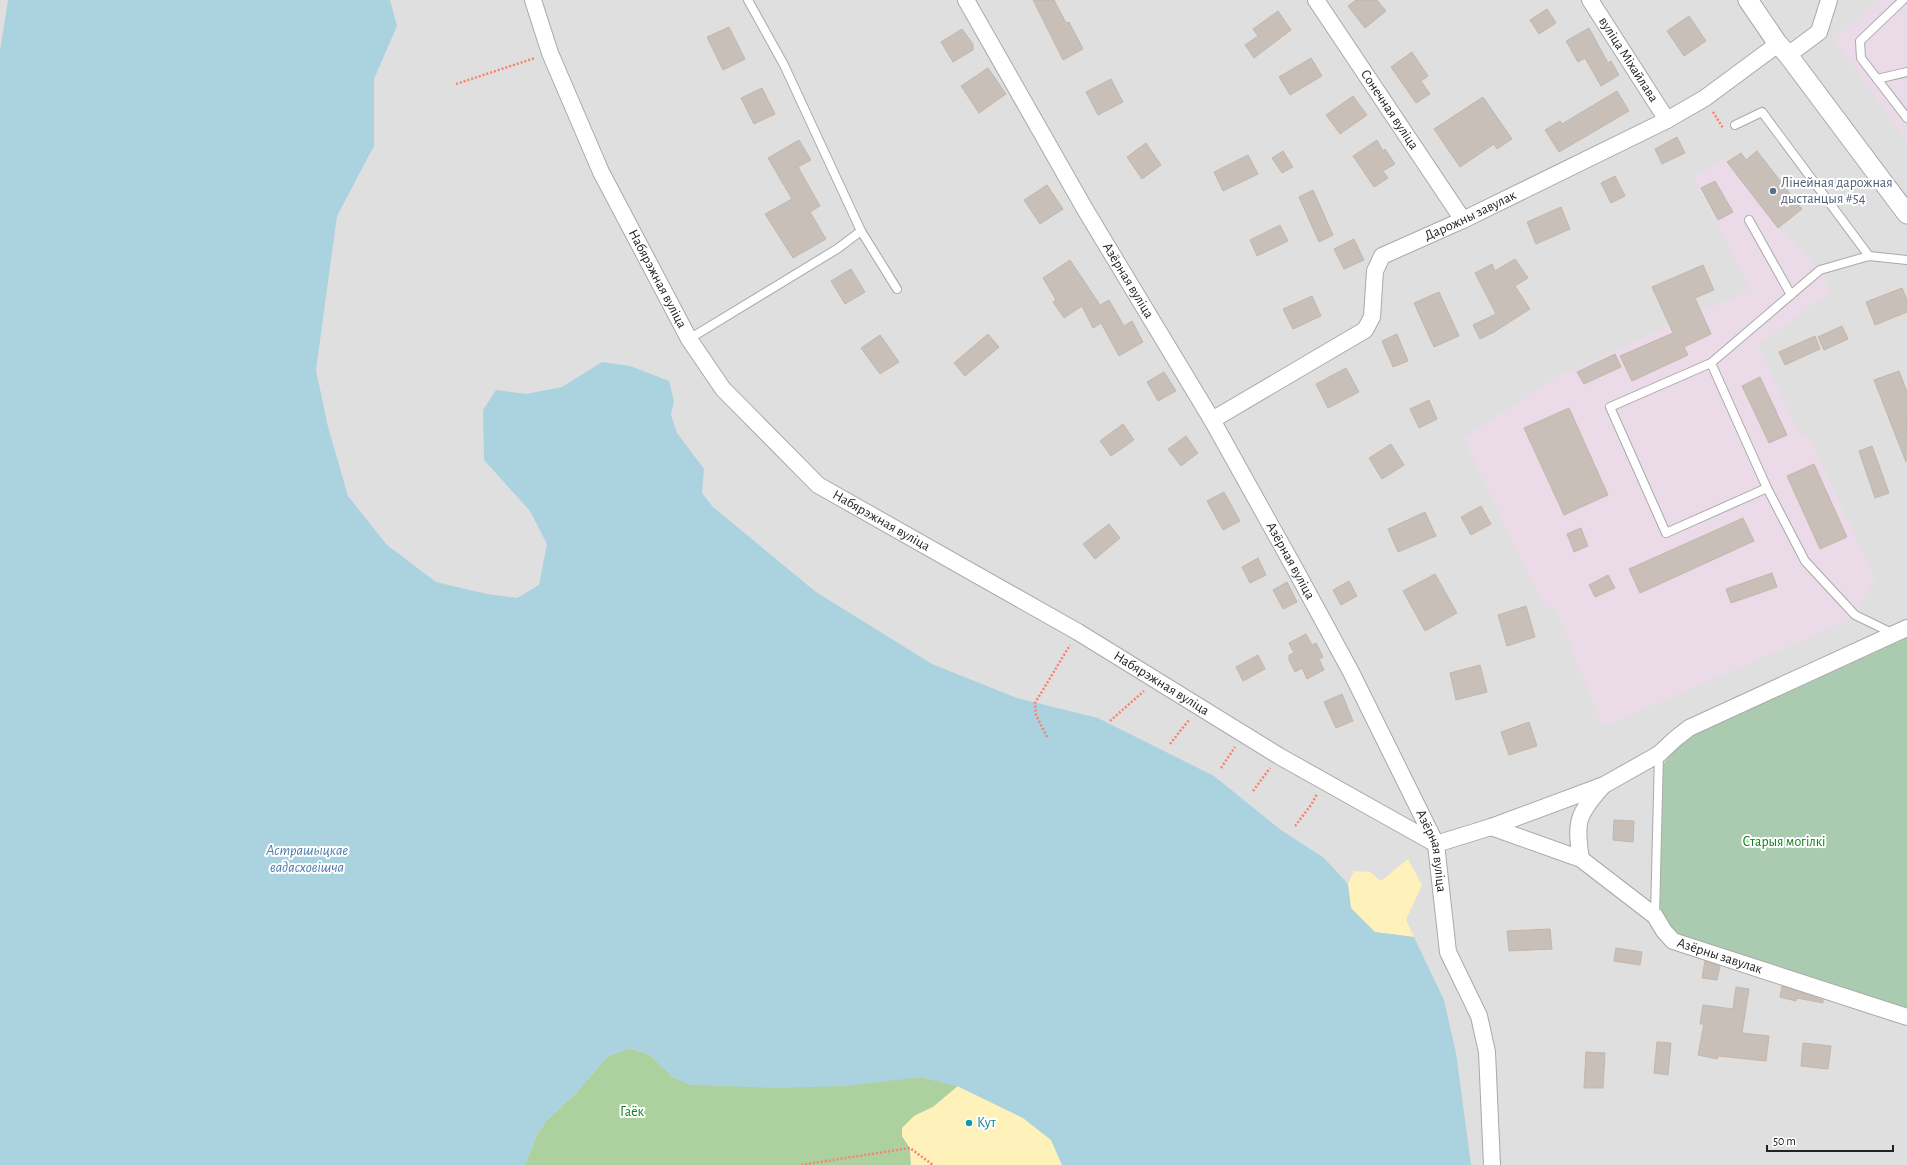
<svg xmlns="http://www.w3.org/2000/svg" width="1907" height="1165" font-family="'Alegreya Sans',sans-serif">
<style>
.residential{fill:#e0dfdf}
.industrial{fill:#ebdbe8}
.forest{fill:#add19e}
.sand{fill:#fff1ba}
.cemetery{fill:#aacbaf}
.water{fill:#aad3df}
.building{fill:#c7bfb8;stroke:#c4b6ab}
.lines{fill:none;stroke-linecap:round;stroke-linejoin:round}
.service-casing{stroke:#a9a9a9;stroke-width:10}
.minor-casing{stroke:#a9a9a9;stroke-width:18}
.tertiary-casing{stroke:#a9a9a9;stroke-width:21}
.path{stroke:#fa8072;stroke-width:2.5;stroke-dasharray:2 2;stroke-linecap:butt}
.service{stroke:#fff;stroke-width:8}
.minor{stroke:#fff;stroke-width:16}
.tertiary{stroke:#fff;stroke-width:19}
.service-dot{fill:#5c6f8a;stroke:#fff;stroke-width:1.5}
.culture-dot{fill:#0f9aa8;stroke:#fff;stroke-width:1.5}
.labels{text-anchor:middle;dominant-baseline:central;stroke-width:4;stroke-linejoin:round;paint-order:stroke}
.street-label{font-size:14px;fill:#222;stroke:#fff}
.service-label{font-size:14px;fill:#4e5e75;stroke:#fff;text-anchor:start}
.park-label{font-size:14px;fill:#0c8416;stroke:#fff}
.culture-label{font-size:14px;fill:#0d838f;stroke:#fff;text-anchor:start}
.water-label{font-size:15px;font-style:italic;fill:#4a7aab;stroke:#fff}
</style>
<rect width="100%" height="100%" fill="#f2efe9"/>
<path class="residential" d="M 0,0 L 1888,0 L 1907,138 L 1907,1165 L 0,1165 Z"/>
<g class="industrial">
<path d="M 1878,0 L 1907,0 L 1907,141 L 1834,40 Z"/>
<path d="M 1725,159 L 1778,228 L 1820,270 L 1831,292 L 1758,345 L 1798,432 L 1809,438 L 1875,578 L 1855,615 L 1849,620 L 1603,727 L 1556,609 L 1544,606 L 1463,438 L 1555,378 L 1750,290 L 1694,177 Z"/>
</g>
<path class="forest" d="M 629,1048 L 650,1055 L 674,1078 L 890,1079 L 921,1077 L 958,1086 L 933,1107 L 914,1116 L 902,1136 L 910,1148 L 911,1165 L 525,1165 L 537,1135 L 546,1121 L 576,1093 L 607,1057 Z"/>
<g class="sand">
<path d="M 1408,859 L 1422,885 L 1406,920 L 1414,937 L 1375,932 L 1350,908 L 1348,884 L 1354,871 L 1370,872 L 1381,881 Z"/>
<path d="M 958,1086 L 1023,1118 L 1051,1140 L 1062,1165 L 911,1165 L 910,1148 L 902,1136 L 902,1128 L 914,1116 L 933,1107 Z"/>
</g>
<path class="cemetery" d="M 1907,638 L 1907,1008 L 1676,939 L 1664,925 L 1660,905 L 1663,765 L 1679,742 Z"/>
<path class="water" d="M 8,0 L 390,0 L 397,26 L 374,79 L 374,146 L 337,216 L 316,370 L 328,427 L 348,496 L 387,545 L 436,582 L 487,594 L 517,598 L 539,585 L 547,544 L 530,511 L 484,460 L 483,410 L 496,390 L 526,394 L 562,387 L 602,362 L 630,366 L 669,381 L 674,401 L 671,415 L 677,433 L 704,469 L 702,493 L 713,507 L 816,592 L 932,664 L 1017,698 L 1098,718 L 1214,776 L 1281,830 L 1324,858 L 1348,884 L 1351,908 L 1375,932 L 1414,937 L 1444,1000 L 1456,1053 L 1471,1165 L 1062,1165 L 1051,1140 L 1023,1118 L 957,1086 L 921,1077 L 846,1086 L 776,1088 L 690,1085 L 674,1078 L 650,1055 L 629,1048 L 607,1057 L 576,1093 L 546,1121 L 537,1135 L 525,1165 L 0,1165 L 0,51 Z"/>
<g class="building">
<path d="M 1033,0 L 1054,0 L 1066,23 L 1069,22 L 1083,49 L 1063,60 Z"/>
<path d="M 1356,0 L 1377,0 L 1386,11 L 1365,28 L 1348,6 Z"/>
<path d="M 1547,9 L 1556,23 L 1539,34 L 1530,20 Z"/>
<path d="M 1278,11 L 1291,30 L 1254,58 L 1245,45 L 1258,36 L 1253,29 Z"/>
<path d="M 1689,16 L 1706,41 L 1684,56 L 1667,31 Z"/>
<path d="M 729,27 L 745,59 L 723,70 L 707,37 Z"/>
<path d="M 1589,28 L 1608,63 L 1611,61 L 1619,75 L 1601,86 L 1585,58 L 1578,62 L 1566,41 Z"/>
<path d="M 962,29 L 973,44 L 973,50 L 953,62 L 941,42 Z"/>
<path d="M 1412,52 L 1428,76 L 1421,81 L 1430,94 L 1416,103 L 1391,67 Z"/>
<path d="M 1311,58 L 1322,76 L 1290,95 L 1279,77 Z"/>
<path d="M 988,68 L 1006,94 L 979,113 L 961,86 Z"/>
<path d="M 1111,79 L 1123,102 L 1098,115 L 1086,92 Z"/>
<path d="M 762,88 L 775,114 L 754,124 L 741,98 Z"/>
<path d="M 1617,91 L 1629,111 L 1559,152 L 1545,130 L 1560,121 L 1562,124 Z"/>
<path d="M 1353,96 L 1367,115 L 1340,134 L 1326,115 Z"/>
<path d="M 1483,97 L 1512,139 L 1497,149 L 1494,144 L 1460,167 L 1434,129 Z"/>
<path d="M 1677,137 L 1685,153 L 1662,164 L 1655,149 Z"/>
<path d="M 799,140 L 811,160 L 798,167 L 820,206 L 810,212 L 826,239 L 793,258 L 765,214 L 792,199 L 768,158 Z"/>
<path d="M 1377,140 L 1383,151 L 1385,149 L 1395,164 L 1383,171 L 1388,178 L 1374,187 L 1353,156 Z"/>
<path d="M 1146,143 L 1161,165 L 1142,179 L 1127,157 Z"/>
<path d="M 1283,151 L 1293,167 L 1282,173 L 1272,158 Z"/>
<path d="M 1757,151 L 1802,209 L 1778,228 L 1727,162 L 1741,153 L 1746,160 Z"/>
<path d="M 1248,155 L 1258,174 L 1223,191 L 1214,172 Z"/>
<path d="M 1615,176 L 1625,196 L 1611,203 L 1601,183 Z"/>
<path d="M 1715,181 L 1733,212 L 1718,220 L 1701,188 Z"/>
<path d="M 1047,185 L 1063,209 L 1040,224 L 1024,200 Z"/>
<path d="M 1313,190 L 1333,235 L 1319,242 L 1299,197 Z"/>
<path d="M 1561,207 L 1570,229 L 1536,244 L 1527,222 Z"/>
<path d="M 1280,225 L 1288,241 L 1257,256 L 1250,240 Z"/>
<path d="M 1354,239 L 1364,260 L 1344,269 L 1334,249 Z"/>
<path d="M 1515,259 L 1528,278 L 1515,286 L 1530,309 L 1494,332 L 1480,339 L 1473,325 L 1496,314 L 1475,273 L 1492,264 L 1495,271 Z"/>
<path d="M 1070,260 L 1100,305 L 1109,300 L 1124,326 L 1132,321 L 1143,342 L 1119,356 L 1101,323 L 1093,328 L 1082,306 L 1064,318 L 1053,302 L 1056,300 L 1043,278 Z"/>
<path d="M 1703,265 L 1714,290 L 1695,298 L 1711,334 L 1684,347 L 1688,355 L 1632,381 L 1620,356 L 1673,333 L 1652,287 Z"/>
<path d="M 851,269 L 865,292 L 845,304 L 831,281 Z"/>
<path d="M 1902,288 L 1907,300 L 1907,312 L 1875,325 L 1866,302 Z"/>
<path d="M 1439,292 L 1459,336 L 1434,347 L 1414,303 Z"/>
<path d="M 1312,296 L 1321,316 L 1293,329 L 1283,309 Z"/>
<path d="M 1842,326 L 1848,339 L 1824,350 L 1818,337 Z"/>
<path d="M 988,334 L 999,347 L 965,376 L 954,363 Z"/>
<path d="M 1397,334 L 1408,361 L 1393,367 L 1382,341 Z"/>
<path d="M 880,335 L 899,362 L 880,374 L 861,348 Z"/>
<path d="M 1815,336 L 1820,349 L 1785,365 L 1779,352 Z"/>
<path d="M 1615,354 L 1621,367 L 1584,384 L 1577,372 Z"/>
<path d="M 1346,368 L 1359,392 L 1328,408 L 1316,384 Z"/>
<path d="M 1899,371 L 1907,392 L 1906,462 L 1874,380 Z"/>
<path d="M 1164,372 L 1176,391 L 1158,401 L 1147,382 Z"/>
<path d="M 1760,377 L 1787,435 L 1769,443 L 1742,386 Z"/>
<path d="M 1429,400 L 1437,419 L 1419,428 L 1410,409 Z"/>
<path d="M 1569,408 L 1608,495 L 1564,515 L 1524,428 Z"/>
<path d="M 1123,424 L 1134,440 L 1111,456 L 1100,441 Z"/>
<path d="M 1186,436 L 1198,453 L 1181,466 L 1168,449 Z"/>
<path d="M 1391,444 L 1404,465 L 1382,479 L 1369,458 Z"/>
<path d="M 1872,446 L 1889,493 L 1875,498 L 1859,451 Z"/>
<path d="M 1814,464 L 1847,537 L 1820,549 L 1787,476 Z"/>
<path d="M 1224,492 L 1240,521 L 1223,530 L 1207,501 Z"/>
<path d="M 1481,506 L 1491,524 L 1471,535 L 1461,517 Z"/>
<path d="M 1425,512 L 1436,536 L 1398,552 L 1388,529 Z"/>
<path d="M 1743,518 L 1754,541 L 1640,593 L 1629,569 Z"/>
<path d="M 1109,524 L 1120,538 L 1095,559 L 1083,544 Z"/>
<path d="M 1581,528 L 1588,546 L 1574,552 L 1567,534 Z"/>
<path d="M 1258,558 L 1266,575 L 1250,583 L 1242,567 Z"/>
<path d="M 1772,573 L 1777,587 L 1731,603 L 1726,589 Z"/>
<path d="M 1435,574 L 1457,613 L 1425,631 L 1403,591 Z"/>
<path d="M 1608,575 L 1615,588 L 1595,597 L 1589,585 Z"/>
<path d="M 1349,581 L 1357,596 L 1341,605 L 1333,590 Z"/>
<path d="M 1287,582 L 1297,602 L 1283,609 L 1273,590 Z"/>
<path d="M 1526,606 L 1535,637 L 1507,646 L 1498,615 Z"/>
<path d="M 1306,634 L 1312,645 L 1316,643 L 1323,657 L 1319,659 L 1324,670 L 1307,679 L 1302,668 L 1295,672 L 1289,660 L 1289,655 L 1294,653 L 1289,643 Z"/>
<path d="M 1258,655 L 1265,669 L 1243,681 L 1236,667 Z"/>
<path d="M 1480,665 L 1487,692 L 1456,700 L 1450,673 Z"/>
<path d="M 1342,694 L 1353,721 L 1336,728 L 1324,702 Z"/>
<path d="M 1529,722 L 1537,746 L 1509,755 L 1501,732 Z"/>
<path d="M 1614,820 L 1634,821 L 1633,842 L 1613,840 Z"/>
<path d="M 1550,929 L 1552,949 L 1509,951 L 1507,931 Z"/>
<path d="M 1616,948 L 1642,952 L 1640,965 L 1614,961 Z"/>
<path d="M 1705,961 L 1720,966 L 1717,980 L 1702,978 Z"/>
<path d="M 1782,986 L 1823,1000 L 1823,1003 L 1797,998 L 1796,1001 L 1780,997 Z"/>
<path d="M 1736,987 L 1749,989 L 1742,1033 L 1769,1036 L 1766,1061 L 1718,1056 L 1717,1059 L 1698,1055 L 1704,1024 L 1700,1024 L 1703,1005 L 1733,1009 Z"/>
<path d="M 1657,1042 L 1671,1043 L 1668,1075 L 1654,1073 Z"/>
<path d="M 1803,1043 L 1831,1046 L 1828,1069 L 1801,1066 Z"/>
<path d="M 1586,1052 L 1605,1053 L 1603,1088 L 1584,1088 Z"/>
</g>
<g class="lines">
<defs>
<g id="service">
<path d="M 1903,0 L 1860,41 L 1861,58 L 1907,118"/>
<path d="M 1877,79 L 1907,72"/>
<path d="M 1735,125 L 1762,112 L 1869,256"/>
<path d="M 1749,220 L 1791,295"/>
<path d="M 861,231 L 897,289"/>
<path d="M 689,339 L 837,249 L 861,231 L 784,65 L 748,0"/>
<path d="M 1711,363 L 1767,488 L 1666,533 L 1610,407 L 1711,363 L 1820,270 L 1869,256 L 1907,260"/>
<path d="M 1767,488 L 1805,561 L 1855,615 L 1894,634"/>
<path d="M 1655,916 L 1659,754"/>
</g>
<g id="minor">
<path id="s1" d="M 533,0 L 550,53 L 601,172 L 689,339 L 723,389 L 818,485 L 1078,632 L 1279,756 L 1436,844 L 1491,827 L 1604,785 L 1659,754 L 1675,739 L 1689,728 L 1907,628"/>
<path id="s2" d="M 966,0 L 1086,211 L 1212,420 L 1295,569 L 1351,672 L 1436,844 L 1448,952 L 1479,1016 L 1487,1052 L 1492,1165"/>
<path id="s3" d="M 1316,0 L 1463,220"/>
<path id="s4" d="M 1590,0 L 1667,120"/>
<path d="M 1788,55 L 1819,32 L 1829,0"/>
<path id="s5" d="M 1212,420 L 1365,330 L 1372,317 L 1375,271 L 1382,256 L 1463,220 L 1667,120 L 1705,98 L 1778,44"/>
<path id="s6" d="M 1491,827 L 1581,859 L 1655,916 L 1664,931 L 1673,941 L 1907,1017"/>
<path d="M 1581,859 C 1575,822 1577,815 1602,787"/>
</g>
<path id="tertiary" d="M 1748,0 L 1778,44 L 1788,55 L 1907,214"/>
</defs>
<use href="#service" class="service-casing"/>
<use href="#minor" class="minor-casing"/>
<use href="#tertiary" class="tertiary-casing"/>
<g class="path">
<path d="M 456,84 L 535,58"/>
<path d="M 1713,112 L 1723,128"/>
<path d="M 1110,721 L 1144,691"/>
<path d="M 1047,737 L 1036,715 L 1035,703 L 1070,645"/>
<path d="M 1170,744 L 1189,720"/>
<path d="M 1221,768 L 1235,747"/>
<path d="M 1253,791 L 1270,768"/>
<path d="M 1295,826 L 1311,805 L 1317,794"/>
<path d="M 801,1165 L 910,1148 L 933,1165"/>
</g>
<use href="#service" class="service"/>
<use href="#minor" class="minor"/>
<use href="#tertiary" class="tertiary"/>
</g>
<circle class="service-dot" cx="1773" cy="191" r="4"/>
<circle class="culture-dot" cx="969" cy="1123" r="4"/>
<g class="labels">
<g class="street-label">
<text stroke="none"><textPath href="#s4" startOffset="71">вуліца Міхайлава</textPath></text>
<text stroke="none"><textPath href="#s3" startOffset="132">Сонечная вуліца</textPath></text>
<text stroke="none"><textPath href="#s5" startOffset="352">Дарожны завулак</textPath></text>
<text stroke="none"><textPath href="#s1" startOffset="306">Набярэжная вуліца</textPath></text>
<text stroke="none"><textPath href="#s2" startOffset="324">Азёрная вуліца</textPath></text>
<text stroke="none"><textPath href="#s1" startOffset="642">Набярэжная вуліца</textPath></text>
<text stroke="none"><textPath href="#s2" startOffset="648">Азёрная вуліца</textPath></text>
<text stroke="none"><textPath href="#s1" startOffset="966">Набярэжная вуліца</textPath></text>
<text stroke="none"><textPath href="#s2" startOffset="972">Азёрная вуліца</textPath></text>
<text stroke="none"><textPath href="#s6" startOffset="269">Азёрны завулак</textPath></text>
</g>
<g class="service-label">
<text x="1781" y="183">Лінейная дарожная<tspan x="1781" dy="16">дыстанцыя #54</tspan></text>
</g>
<g class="park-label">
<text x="1784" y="842">Старыя могілкі</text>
<text x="632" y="1112">Гаёк</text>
</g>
<g class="culture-label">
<text x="977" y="1123">Кут</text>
</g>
<g class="water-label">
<text x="307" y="850">Астрашыцкае<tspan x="307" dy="17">вадасховішча</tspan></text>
</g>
</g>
<path d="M1767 1145v6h126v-6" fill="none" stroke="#222222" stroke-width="2"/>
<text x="1773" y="1145" font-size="12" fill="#222222" stroke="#ffffff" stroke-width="3" paint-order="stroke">50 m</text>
</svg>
